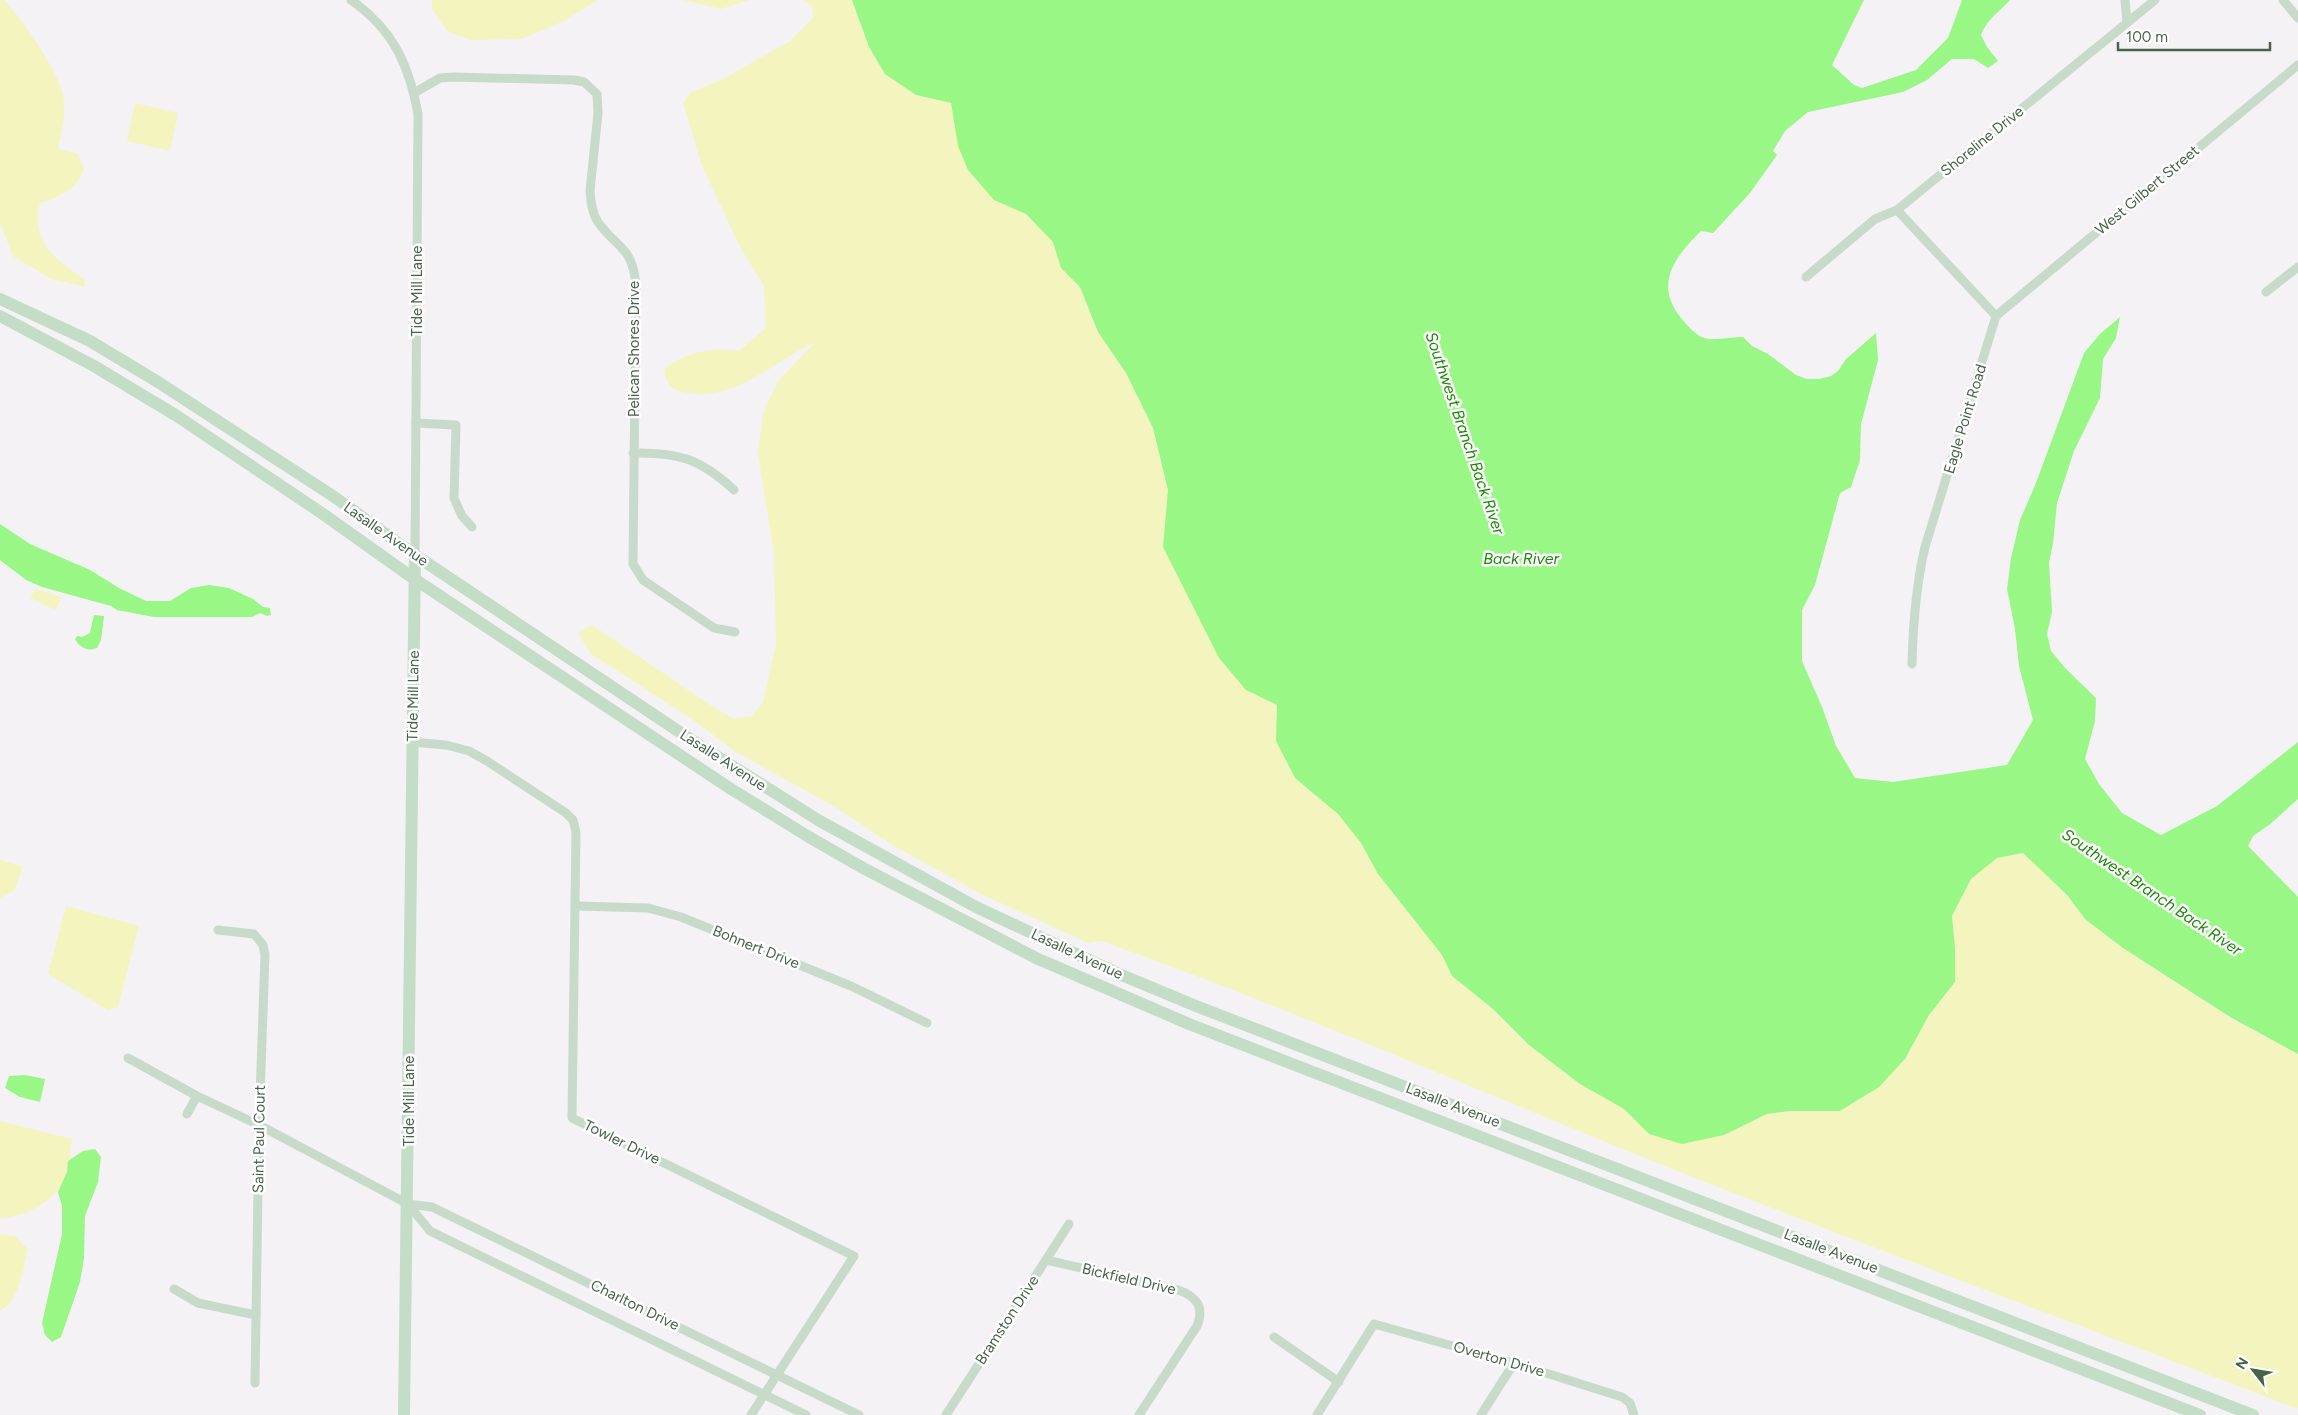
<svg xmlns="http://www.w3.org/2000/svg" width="2298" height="1415" font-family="Figtree,sans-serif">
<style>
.green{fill:#f4f5be}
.water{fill:#99f786}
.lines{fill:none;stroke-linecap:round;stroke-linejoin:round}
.street{stroke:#c8dbca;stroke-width:9}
.secondary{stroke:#c3ddc7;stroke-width:12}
.labels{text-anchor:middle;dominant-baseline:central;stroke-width:5;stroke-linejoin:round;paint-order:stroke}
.street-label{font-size:15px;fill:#47634a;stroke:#fff}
.water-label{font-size:16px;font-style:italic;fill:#1b8905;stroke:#fff}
</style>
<rect width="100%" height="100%" fill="#f4f2f5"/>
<g class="green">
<path d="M 0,0 L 4,0 C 22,18 58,71 63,95 C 67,114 61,131 58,149 L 78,154 L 84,169 C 76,191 61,196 40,203 C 31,243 54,258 84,279 L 85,287 L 51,279 L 13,256 L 0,223 Z"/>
<path d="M 432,0 L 598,0 L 564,21 L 522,39 L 469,40 L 447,31 L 432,9 Z"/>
<path d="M 683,0 L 750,0 L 721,9 Z"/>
<path d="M 803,0 L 852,0 L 869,47 L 916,95 L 951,103 L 958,146 L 994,200 L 1026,214 L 1053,242 L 1061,268 L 1080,287 L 1098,332 L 1126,373 L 1153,428 L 1168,490 L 1163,547 L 1246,690 L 1277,705 L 1276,741 L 1295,778 L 1338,814 L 1361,843 L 1379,874 L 1442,955 L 1452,976 L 1493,1009 L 1529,1045 L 1580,1084 L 1624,1109 L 1649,1134 L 1724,1135 L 1767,1114 L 1790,1111 L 1840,1111 L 1879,1087 L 1905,1059 L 1929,1015 L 1955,982 L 1955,948 L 1952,916 L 1971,879 L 1997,858 L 2023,853 L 2067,895 L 2085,919 L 2123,948 L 2230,1018 L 2298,1054 L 2298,1409 C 2077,1324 1855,1242 1635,1154 C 1457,1082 1282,1005 1101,941 L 1088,943 L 983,895 L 894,846 L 835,807 L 736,752 L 689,717 L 591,654 L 578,633 L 592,625 L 712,706 L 734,719 L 752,716 L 763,702 L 776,644 L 774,555 L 758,454 L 763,413 L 778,381 L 814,343 C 772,362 737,401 688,393 C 672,391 666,385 664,369 C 688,351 710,348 739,351 L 766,328 L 764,286 L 740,247 L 702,166 L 683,103 L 691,92 L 721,80 L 790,41 L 813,18 L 812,6 Z"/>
<path d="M 135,103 L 178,113 L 170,151 L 127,141 Z"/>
<path d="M 35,589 L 62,597 L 55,610 L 30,598 Z"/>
<path d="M 0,860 L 23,866 L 15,890 L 0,898 Z"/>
<path d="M 66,906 L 139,926 L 118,1007 L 108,1010 L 48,974 Z"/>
<path d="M 0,1121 L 72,1139 C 70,1150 70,1161 67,1171 C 60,1200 27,1217 0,1218 Z"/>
<path d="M 0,1234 L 15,1236 L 28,1249 C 23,1269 20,1300 0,1311 Z"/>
</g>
<g class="water">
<path d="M 852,0 L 1864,0 L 1832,65 L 1854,85 L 1862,88 L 1916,70 L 1948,38 L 1962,0 L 2010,0 C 1999,12 1987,19 1981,35 L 1987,47 L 1998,61 L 1988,68 L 1974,59 L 1952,59 L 1927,80 L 1903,92 L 1808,112 L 1785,131 L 1773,151 L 1777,155 L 1750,193 L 1713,233 L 1701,231 C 1676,256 1653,283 1681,318 C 1687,325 1695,335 1704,338 C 1713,341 1732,337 1743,337 L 1752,346 L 1768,354 L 1796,375 L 1807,379 L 1819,379 L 1831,376 L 1838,371 L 1846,359 L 1876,333 L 1878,360 L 1861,424 L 1860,460 L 1851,487 L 1840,493 L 1815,585 L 1802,610 L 1802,661 L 1822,707 L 1836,746 L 1855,778 L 1893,782 L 2007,765 L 2033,720 L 2019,666 L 2015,629 L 2007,589 L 2011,558 L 2020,520 L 2036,483 L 2084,353 L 2100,334 L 2120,317 L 2116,338 L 2103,359 L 2100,398 L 2074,451 L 2057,503 L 2053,544 L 2049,562 L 2052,612 L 2047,634 L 2051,651 L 2066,669 L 2096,698 L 2095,721 L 2085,759 L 2099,784 L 2122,813 L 2161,835 L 2217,806 L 2298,742 L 2298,799 L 2269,825 L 2253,836 L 2248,846 L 2298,897 L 2298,1054 L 2230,1017 L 2123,948 L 2085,919 L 2067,895 L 2023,853 L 1997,858 L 1971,879 L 1952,916 L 1955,948 L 1955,982 L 1929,1015 L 1905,1059 L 1879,1087 L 1840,1111 L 1790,1111 L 1767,1114 L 1724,1135 L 1682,1144 L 1649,1134 L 1624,1109 L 1580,1084 L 1529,1045 L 1493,1009 L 1452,976 L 1442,955 L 1378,874 L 1361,843 L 1338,814 L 1295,778 L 1276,741 L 1277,705 L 1246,690 L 1219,658 L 1163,547 L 1168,490 L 1153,428 L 1126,373 L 1098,332 L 1080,287 L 1061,268 L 1053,242 L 1026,214 L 994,200 L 968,170 L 958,146 L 951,103 L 916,95 L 885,74 L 869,47 Z"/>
<path d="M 0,524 L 30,544 L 90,570 L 119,588 L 146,601 L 170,601 L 191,588 L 209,585 L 229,588 L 253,599 L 263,607 L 270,608 L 271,615 L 267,616 L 260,613 L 252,617 L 154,617 L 117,610 L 111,606 L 42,587 L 26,580 L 0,560 Z"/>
<path d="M 94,615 L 104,616 L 101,640 L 97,648 C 88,652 79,647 75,639 L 77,636 L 82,637 L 90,633 Z"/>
<path d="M 25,1075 L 45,1079 L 40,1102 L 20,1097 L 5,1088 L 9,1076 Z"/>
<path d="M 95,1149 L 101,1157 L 98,1182 L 85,1216 L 84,1258 L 80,1282 L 61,1337 L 52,1342 L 45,1335 L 42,1323 L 62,1234 L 62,1206 L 58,1192 L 67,1172 L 68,1161 L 83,1151 Z"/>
</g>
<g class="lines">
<g class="street">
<path d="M 351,0 C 393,29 409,65 418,114 L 415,555"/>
<path d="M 2125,0 L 2127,23"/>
<path d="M 2283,0 L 2298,18"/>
<path d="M 414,93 L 440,78 L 454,77 L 574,80 L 584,82 L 597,94 L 598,113 L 590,191 C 591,202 592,213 598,222 C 617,249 632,245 636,285 L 633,564 L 643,580 L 714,628 L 735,632"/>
<path d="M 1897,210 L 1996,316"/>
<path d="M 1806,277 L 1875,219 L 1897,210 L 2155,0"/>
<path d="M 2266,292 L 2298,267"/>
<path d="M 1996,316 L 2298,65"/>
<path d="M 416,423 L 456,425 L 454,498 L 462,516 L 472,527"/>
<path d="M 633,453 C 678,452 701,459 734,490"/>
<path d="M 1912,664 C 1913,624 1916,585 1925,547 L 1996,316"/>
<path d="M 412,742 L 446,745 L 469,751 L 487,761 L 566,813 L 573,820 L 576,832 L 572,1118 L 854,1256 L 751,1415"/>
<path d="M 576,906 L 648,908 L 681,917 L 851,986 L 927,1023"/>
<path d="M 218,930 L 254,934 L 263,945 L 265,955 L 259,1125 L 255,1383"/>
<path d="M 128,1058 L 197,1096 L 259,1125 L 408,1204 L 432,1207 L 859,1415"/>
<path d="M 187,1114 L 197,1096"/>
<path d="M 408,1204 L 430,1231 L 806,1415"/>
<path d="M 1046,1260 L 1178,1290 C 1196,1296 1205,1307 1197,1326 L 1139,1415"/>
<path d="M 174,1289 L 198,1303 L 256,1315"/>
<path d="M 1274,1337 L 1339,1382"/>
<path d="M 946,1415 L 1069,1224"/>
<path d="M 1317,1415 L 1374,1324 L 1514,1363 L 1622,1397 L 1630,1403 L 1634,1415"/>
<path d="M 1481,1415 L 1514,1363"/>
</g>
<g class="secondary">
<path d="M 0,299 L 90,341 L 158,382 L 333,496 L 415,555 L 699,745 L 818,820 L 976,907 L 1119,974 L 1196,1006 L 2253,1415"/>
<path d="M 0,316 L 94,366 L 177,416 L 323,514 L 413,578 L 731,789 L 809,837 L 863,868 L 1036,958 L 1189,1024 L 2200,1415"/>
<path d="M 404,1415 L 415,555"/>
</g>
</g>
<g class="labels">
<g class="street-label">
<text transform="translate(1982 141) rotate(-39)">Shoreline Drive</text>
<text transform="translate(2147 190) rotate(-40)">West Gilbert Street</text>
<text transform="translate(417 291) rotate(-90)">Tide Mill Lane</text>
<text transform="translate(634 349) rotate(-90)">Pelican Shores Drive</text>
<text transform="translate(1965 419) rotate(-73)">Eagle Point Road</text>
<text transform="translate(386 534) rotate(35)">Lasalle Avenue</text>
<text transform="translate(413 696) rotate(-89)">Tide Mill Lane</text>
<text transform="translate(723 760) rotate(33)">Lasalle Avenue</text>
<text transform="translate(756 947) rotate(22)">Bohnert Drive</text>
<text transform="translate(1077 954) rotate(25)">Lasalle Avenue</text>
<text transform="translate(409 1101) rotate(-90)">Tide Mill Lane</text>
<text transform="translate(1453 1105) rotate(21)">Lasalle Avenue</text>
<text transform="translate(259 1139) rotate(-89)">Saint Paul Court</text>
<text transform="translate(622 1142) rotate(26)">Towler Drive</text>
<text transform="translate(1831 1251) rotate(21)">Lasalle Avenue</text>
<text transform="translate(1129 1279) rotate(13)">Bickfield Drive</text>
<text transform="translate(635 1305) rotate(26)">Charlton Drive</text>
<text transform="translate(1007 1320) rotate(-57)">Bramston Drive</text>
<text transform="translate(1499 1359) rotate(16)">Overton Drive</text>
</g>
<g class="water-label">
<text transform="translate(1465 433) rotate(71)">Southwest Branch Back River</text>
<text x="1521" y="558">Back River</text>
<text transform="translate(2152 892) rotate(34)">Southwest Branch Back River</text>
</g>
</g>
<g transform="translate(2253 1370) rotate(301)" stroke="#ffffff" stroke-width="4" paint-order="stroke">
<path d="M0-4L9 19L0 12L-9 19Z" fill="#47634a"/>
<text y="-8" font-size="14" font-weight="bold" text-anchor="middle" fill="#47634a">N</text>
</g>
<path d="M2118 42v8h152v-8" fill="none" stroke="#47634a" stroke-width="2.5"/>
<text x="2126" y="42" font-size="15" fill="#47634a" stroke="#ffffff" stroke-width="4" paint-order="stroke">100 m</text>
</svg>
